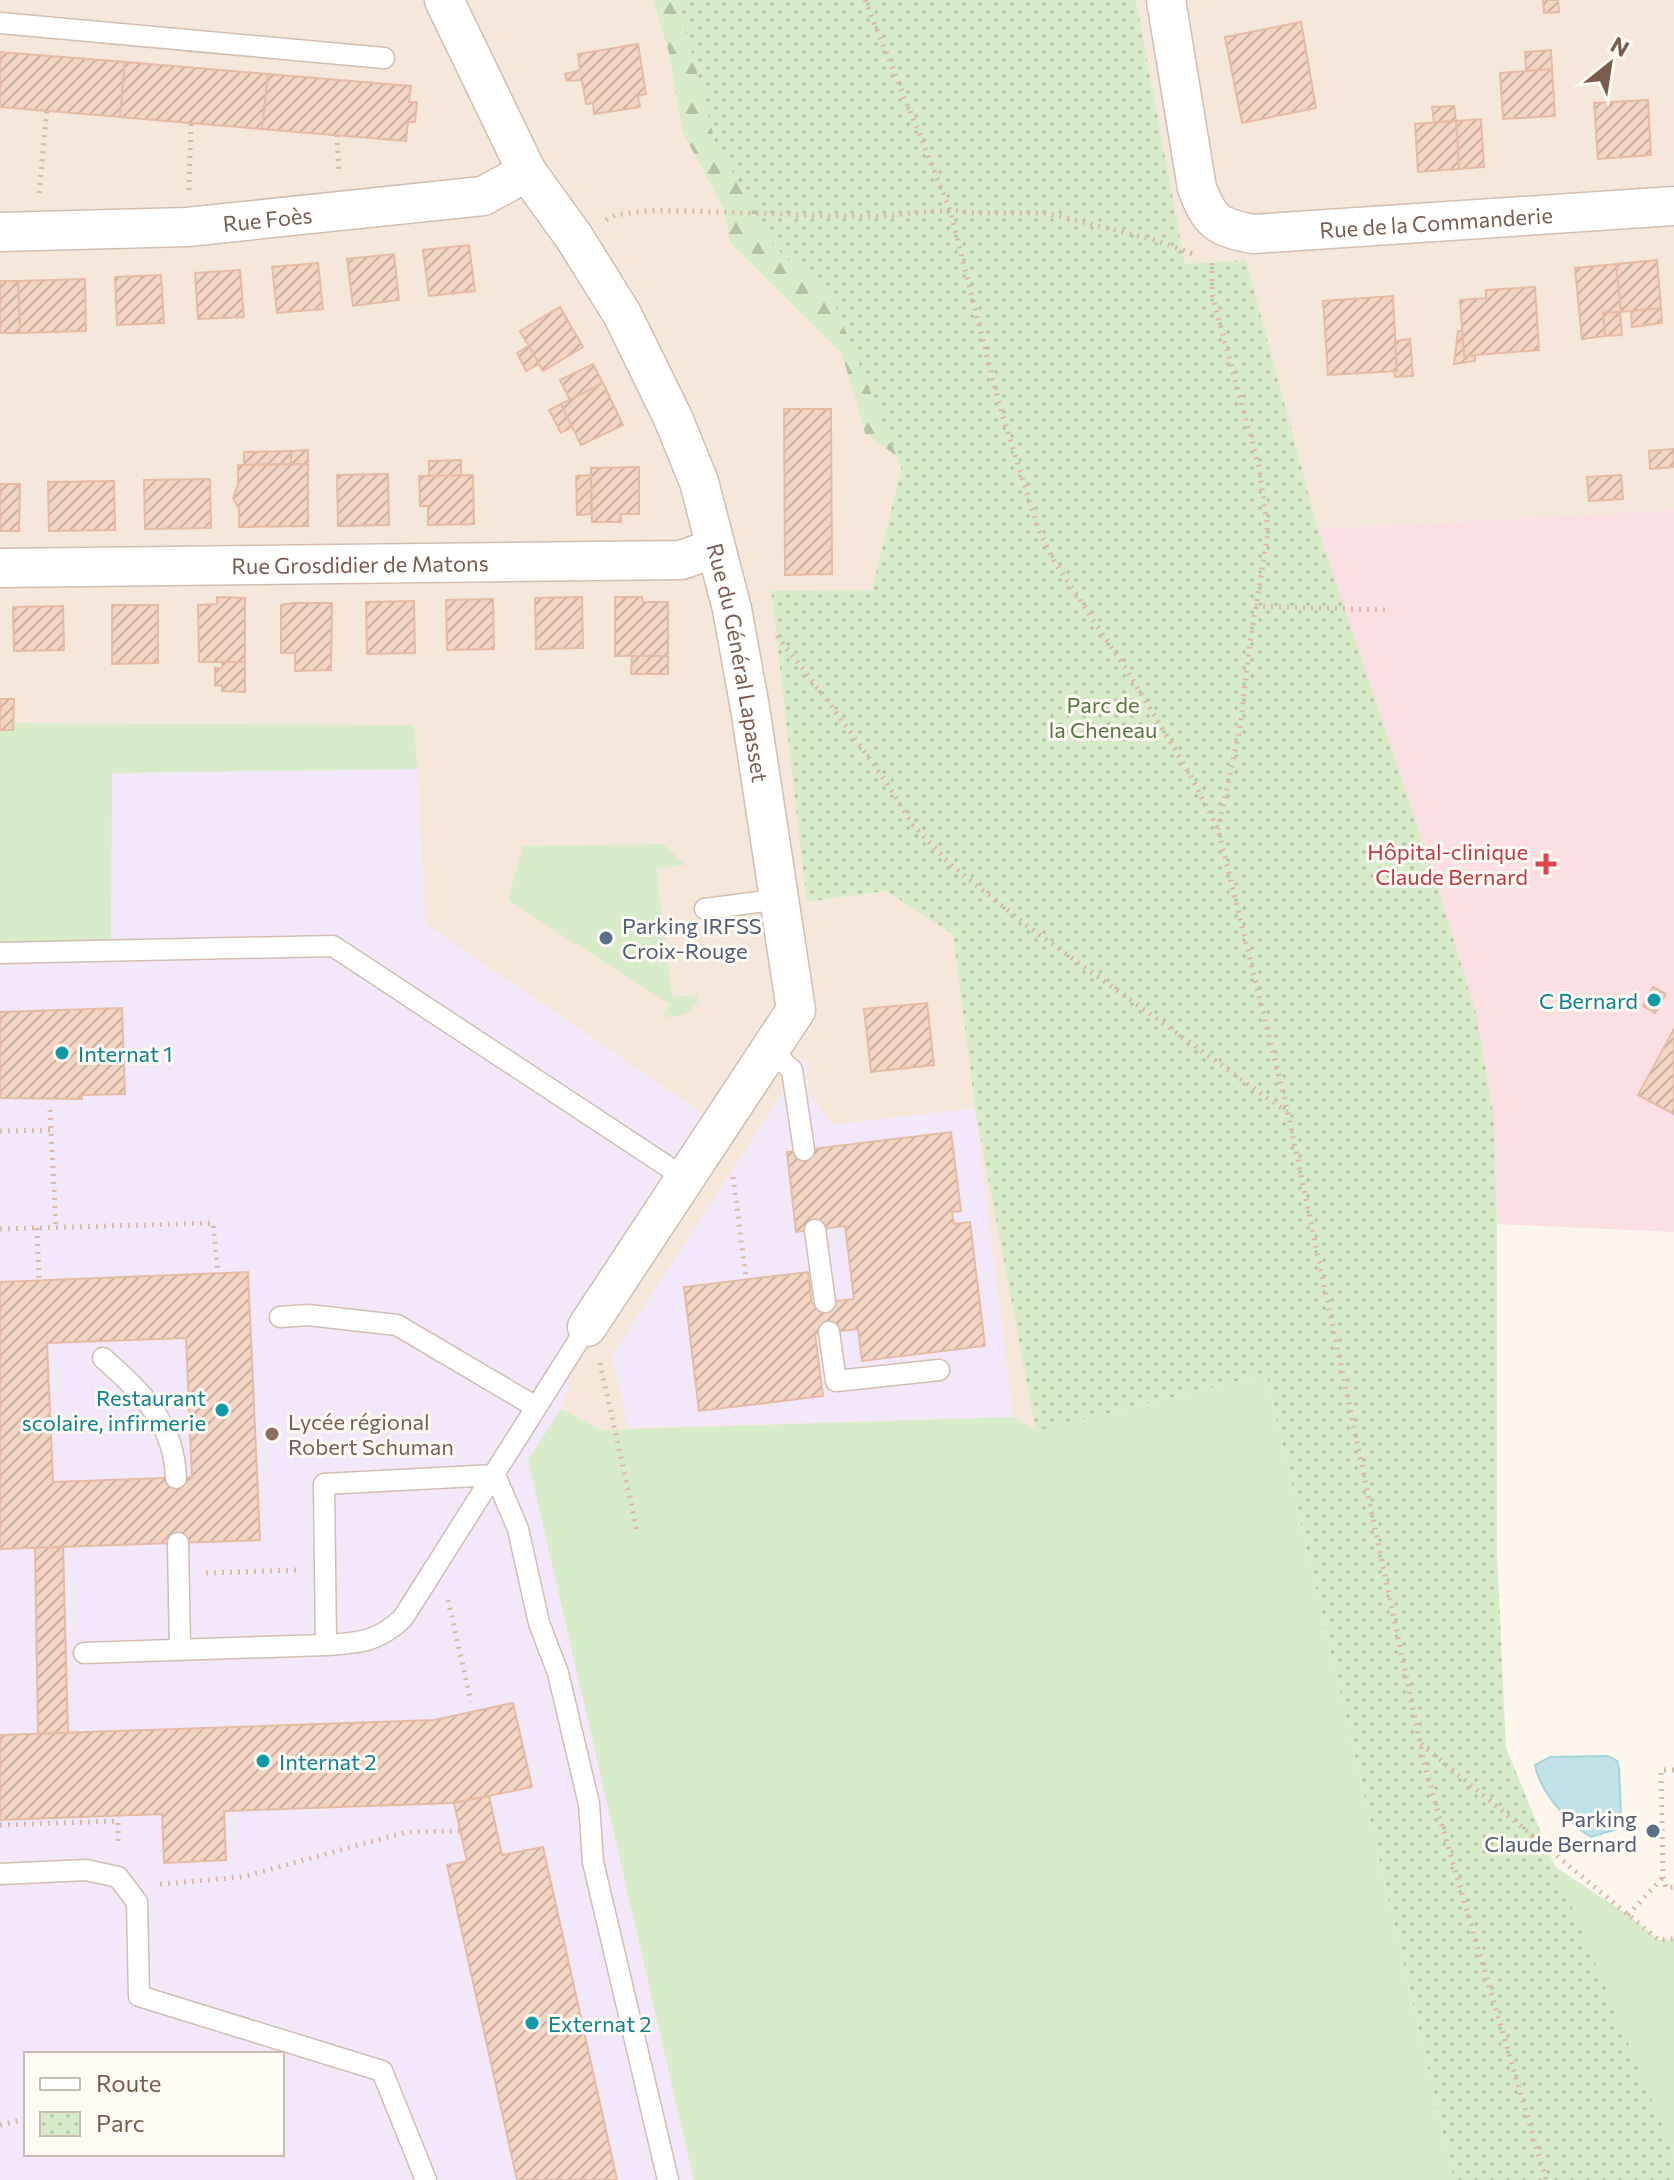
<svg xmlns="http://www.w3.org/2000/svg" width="1674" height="2180" font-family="Commissioner,sans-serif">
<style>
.residential{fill:#f5e8da;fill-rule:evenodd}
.education{fill:#f3e8fa;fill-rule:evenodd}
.medical{fill:#fbdfe3}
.grass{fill:#d8ecc9}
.forest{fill:url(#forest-firs)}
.park{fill:url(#park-dots)}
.water{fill:#bfe3e8;stroke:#a5d3da;stroke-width:2}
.building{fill:url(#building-hatch);stroke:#e6bba3;stroke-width:2;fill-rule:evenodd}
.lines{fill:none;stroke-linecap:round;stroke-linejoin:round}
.service-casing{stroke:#d1beb0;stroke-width:23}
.minor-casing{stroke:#d1beb0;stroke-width:41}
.path{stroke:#d9b8a5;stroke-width:5;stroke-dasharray:2 6;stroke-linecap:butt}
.service{stroke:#fff;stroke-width:20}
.minor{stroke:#fff;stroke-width:38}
.health-dot{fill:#e0444e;stroke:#fffaf3;stroke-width:3}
.service-dot{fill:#5c6f8a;stroke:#fffaf3;stroke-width:3}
.culture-dot{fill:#0f9aa8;stroke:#fffaf3;stroke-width:3}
.education-dot{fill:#8d6e63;stroke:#fffaf3;stroke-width:3}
.labels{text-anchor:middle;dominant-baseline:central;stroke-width:6;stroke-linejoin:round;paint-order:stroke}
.street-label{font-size:22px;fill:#7a5c4d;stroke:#fffaf3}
.park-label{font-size:22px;fill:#537a41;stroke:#fffaf3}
.health-label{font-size:22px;fill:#be3a42;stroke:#fffaf3;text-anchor:end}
.service-label{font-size:22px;fill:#4e5e75;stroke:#fffaf3;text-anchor:start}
.culture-label{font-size:22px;fill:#0d838f;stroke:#fffaf3;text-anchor:start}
.education-label{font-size:22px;fill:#785e54;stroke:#fffaf3;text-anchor:start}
</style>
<defs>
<pattern id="forest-firs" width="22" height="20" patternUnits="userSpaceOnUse" patternTransform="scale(2)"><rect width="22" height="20" fill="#d8ecc9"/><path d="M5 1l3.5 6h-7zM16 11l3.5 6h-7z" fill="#b4c2a5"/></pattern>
<pattern id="park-dots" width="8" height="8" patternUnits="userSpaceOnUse" patternTransform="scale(2)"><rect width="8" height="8" fill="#d8ecc9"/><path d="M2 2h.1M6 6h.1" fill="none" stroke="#b4c2a5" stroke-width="1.8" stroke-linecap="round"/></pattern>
<pattern id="building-hatch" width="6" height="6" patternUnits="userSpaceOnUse" patternTransform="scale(2)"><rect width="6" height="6" fill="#f3d5c3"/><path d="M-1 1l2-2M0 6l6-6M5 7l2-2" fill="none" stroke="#cab0a1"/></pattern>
</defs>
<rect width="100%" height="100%" fill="#fdf6ec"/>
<g class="residential">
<path d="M 0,0 L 653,0 L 669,53 L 682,131 L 724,210 L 730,243 L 842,354 L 865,433 L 902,460 L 872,591 L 771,592 L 808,902 L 886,891 L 953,934 L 975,1108 L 1454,2180 L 0,2180 ZM 26,2054 L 282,2054 L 282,2154 L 26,2154 Z"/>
<path d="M 1136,0 L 1674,0 L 1674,510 L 1318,529 L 1246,261 L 1185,265 Z"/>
</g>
<g class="education">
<path d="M 0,723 L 414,725 L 426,924 L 720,1125 L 587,1327 L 561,1409 L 528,1460 L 693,2180 L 0,2180 ZM 26,2054 L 282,2054 L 282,2154 L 26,2154 Z"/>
<path d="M 806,1056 L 809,1092 L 832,1125 L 975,1108 L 1013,1417 L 628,1428 L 612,1356 Z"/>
</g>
<path class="medical" d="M 1674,510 L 1674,1232 L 1497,1224 L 1494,1118 L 1318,529 Z"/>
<g class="grass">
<path d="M 0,723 L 414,725 L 417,769 L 112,773 L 111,950 L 0,953 Z"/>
<path d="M 663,844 L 685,865 L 656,869 L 672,997 L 697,995 L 698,1001 C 690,1014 676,1019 662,1016 L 669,1004 L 508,900 L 523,846 Z"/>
<path d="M 1266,1374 L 1454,2180 L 694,2180 L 528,1460 L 561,1409 L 602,1430 L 1013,1417 L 1036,1431 Z"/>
<path d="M 1554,1866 L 1628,1915 L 1659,1940 L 1674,1939 L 1674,2153 Z"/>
</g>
<path class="forest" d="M 653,0 L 747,0 L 902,460 L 865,433 L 842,354 L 730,243 L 724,210 L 682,131 L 669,53 Z"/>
<path class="park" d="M 678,0 L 1136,0 L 1185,264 L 1246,260 L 1318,529 L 1434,875 L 1476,1014 L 1494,1118 L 1497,1224 L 1497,1554 L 1506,1748 L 1674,2153 L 1674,2180 L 1454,2180 L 1266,1374 L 1036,1431 L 975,1108 L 953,934 L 886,891 L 807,902 L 771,591 L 872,590 L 901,467 L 833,300 L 775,247 L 715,141 Z"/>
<path class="water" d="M 1608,1756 L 1617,1761 L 1619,1768 L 1621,1818 L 1614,1830 L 1591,1837 C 1568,1823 1540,1792 1535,1765 L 1550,1757 Z"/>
<g class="building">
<path d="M 1543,0 L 1558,0 L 1559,12 L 1544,13 Z"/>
<path d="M 1301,22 L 1316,108 L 1242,123 L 1225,37 Z"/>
<path d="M 638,44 L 646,94 L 638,96 L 640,107 L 594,114 L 593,103 L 586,104 L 582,80 L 567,81 L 565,74 L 580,70 L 578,54 Z"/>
<path d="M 1551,50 L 1552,69 L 1526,71 L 1525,52 Z"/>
<path d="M 0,52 L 125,62 L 120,117 L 0,107 Z"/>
<path d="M 125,62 L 268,74 L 262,129 L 120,117 Z"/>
<path d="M 1552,69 L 1555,116 L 1503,119 L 1500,73 Z"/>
<path d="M 268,74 L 411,86 L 409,102 L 417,102 L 415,122 L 408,122 L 406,141 L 262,129 Z"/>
<path d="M 1648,100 L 1651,155 L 1598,159 L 1594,103 Z"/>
<path d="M 1454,106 L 1456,121 L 1434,122 L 1432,107 Z"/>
<path d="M 1481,119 L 1484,167 L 1459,169 L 1456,121 Z"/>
<path d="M 1456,121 L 1459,169 L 1418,172 L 1415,124 Z"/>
<path d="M 469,245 L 475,291 L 429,296 L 423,250 Z"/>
<path d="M 394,254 L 399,300 L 353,306 L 347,259 Z"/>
<path d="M 1657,260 L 1661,308 L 1621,312 L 1616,264 Z"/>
<path d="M 318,263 L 323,309 L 277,313 L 272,267 Z"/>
<path d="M 1616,264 L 1621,312 L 1603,313 L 1605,336 L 1582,339 L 1575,268 Z"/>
<path d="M 240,270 L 244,317 L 198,319 L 195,273 Z"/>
<path d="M 161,275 L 164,323 L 117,325 L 115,277 Z"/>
<path d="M 85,279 L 86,331 L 20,333 L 18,281 Z"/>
<path d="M 0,281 L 18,281 L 20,333 L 0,333 Z"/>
<path d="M 1535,287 L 1539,350 L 1464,356 L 1460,300 L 1486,298 L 1486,290 Z"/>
<path d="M 1393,296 L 1397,371 L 1328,375 L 1323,301 Z"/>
<path d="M 560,307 L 583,347 L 543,371 L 520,331 Z"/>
<path d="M 1661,308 L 1662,323 L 1632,327 L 1631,311 Z"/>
<path d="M 1620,312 L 1622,335 L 1605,336 L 1603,313 Z"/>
<path d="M 1458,331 L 1462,331 L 1464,356 L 1475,355 L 1475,361 L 1454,364 Z"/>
<path d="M 1410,339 L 1413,376 L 1395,377 L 1394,371 L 1397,371 L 1395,341 Z"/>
<path d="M 529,346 L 539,364 L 526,371 L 517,353 Z"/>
<path d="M 593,364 L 603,383 L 570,400 L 560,380 Z"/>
<path d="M 603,383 L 623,425 L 581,445 L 561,404 Z"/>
<path d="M 561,404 L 572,427 L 561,433 L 549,410 Z"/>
<path d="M 784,409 L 831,409 L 832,574 L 785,575 Z"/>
<path d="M 1674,449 L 1674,467 L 1650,469 L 1649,451 Z"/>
<path d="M 308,450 L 308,464 L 291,464 L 291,451 Z"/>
<path d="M 291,451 L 291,464 L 244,465 L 244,452 Z"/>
<path d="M 461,460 L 461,476 L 429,476 L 429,461 Z"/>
<path d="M 308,464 L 308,526 L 239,527 L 239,509 L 233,498 L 238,484 L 238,465 Z"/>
<path d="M 639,467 L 639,514 L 621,514 L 621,522 L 592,522 L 591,468 Z"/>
<path d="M 388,474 L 389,525 L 338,526 L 337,475 Z"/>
<path d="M 473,475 L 474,524 L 428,525 L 428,506 L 420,506 L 419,476 Z"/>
<path d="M 591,475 L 591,514 L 577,515 L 576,476 Z"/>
<path d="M 1621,475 L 1623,499 L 1589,501 L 1587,477 Z"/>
<path d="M 210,479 L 211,528 L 145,529 L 144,480 Z"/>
<path d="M 114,481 L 115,530 L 49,531 L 48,482 Z"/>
<path d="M 0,484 L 20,484 L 19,531 L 0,531 Z"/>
<path d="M 217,597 L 245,598 L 245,662 L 199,662 L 198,605 L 217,604 Z"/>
<path d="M 582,597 L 583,648 L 536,649 L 535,598 Z"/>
<path d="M 615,597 L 642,597 L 643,602 L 668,602 L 668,656 L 615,656 Z"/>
<path d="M 493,599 L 494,649 L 447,650 L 446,600 Z"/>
<path d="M 414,601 L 415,653 L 367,654 L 366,602 Z"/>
<path d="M 293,603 L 332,603 L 331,670 L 295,671 L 295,653 L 281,653 L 281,605 Z"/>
<path d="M 112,605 L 158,605 L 158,663 L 112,664 Z"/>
<path d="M 63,606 L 64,650 L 14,651 L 13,607 Z"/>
<path d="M 632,656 L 668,656 L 668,674 L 631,674 Z"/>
<path d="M 222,662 L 245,662 L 245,692 L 222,691 L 222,685 L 215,686 L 215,668 L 222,668 Z"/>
<path d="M 0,699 L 14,699 L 13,730 L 0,730 Z"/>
<path d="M 1653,987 L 1666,994 L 1655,1013 L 1643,1006 Z"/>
<path d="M 927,1003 L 934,1065 L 871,1072 L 864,1009 Z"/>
<path d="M 122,1008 L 125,1094 L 81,1095 L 82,1099 L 0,1098 L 0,1012 Z"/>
<path d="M 1674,1029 L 1674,1114 L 1638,1095 Z"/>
<path d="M 951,1132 L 961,1211 L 952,1212 L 954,1224 L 970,1222 L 985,1346 L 862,1361 L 858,1329 L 815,1334 L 823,1396 L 699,1411 L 684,1287 L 808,1272 L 812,1304 L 854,1299 L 845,1226 L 796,1232 L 787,1152 Z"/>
<path d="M 248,1272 L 260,1540 L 0,1549 L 0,1282 ZM 186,1338 L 192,1477 L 53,1482 L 47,1343 Z"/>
<path d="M 63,1547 L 68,1733 L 38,1734 L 35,1548 Z"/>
<path d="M 513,1703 L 532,1787 L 454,1803 L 224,1811 L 226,1860 L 164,1863 L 162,1814 L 0,1820 L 0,1735 L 434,1720 Z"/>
<path d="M 489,1796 L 502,1855 L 543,1847 L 617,2180 L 517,2180 L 447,1865 L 467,1861 L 454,1803 Z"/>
</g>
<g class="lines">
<defs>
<g id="service">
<path d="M 0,23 L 384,58"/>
<path d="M 705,909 L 781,899"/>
<path d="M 0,953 L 333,946 L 685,1178"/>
<path d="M 770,1050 L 792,1070 L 804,1150"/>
<path d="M 815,1230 L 825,1302"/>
<path d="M 280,1317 L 308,1315 L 397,1325 L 536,1407"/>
<path d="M 587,1327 L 403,1618 C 378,1642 359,1643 326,1645 L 324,1484 L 495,1475 L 518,1529 L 539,1623 L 558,1673 L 589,1804 L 593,1862 L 668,2180"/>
<path d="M 829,1332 L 836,1381 L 939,1370"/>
<path d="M 103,1358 C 142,1393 174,1422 176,1478"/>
<path d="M 178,1543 L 180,1649"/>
<path d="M 84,1653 L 326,1645"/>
<path d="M 0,1874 L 86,1870 L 118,1877 L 137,1902 L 139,1996 L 382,2071 L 426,2180"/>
</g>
<g id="minor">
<path id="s1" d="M 444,0 L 527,172 L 574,237 L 622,314 L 673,418 L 699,482 L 732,609 L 750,708 L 796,1010 L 587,1327"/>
<path id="s2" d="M 1166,0 L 1197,188 C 1210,222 1217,227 1253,234 L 1674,206"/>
<path id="s3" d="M 0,232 L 187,227 L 483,196 L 527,172"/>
<path id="s4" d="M 0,568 L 681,560 L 716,548"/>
</g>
</defs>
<use href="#service" class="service-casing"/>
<use href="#minor" class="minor-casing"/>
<g class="path">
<path d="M 865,0 L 950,210 L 998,400 L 1038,529 L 1054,561 L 1128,672 L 1188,771 L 1218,829 L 1288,1113 L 1426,1771 L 1546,2180"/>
<path d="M 337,135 L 339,174"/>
<path d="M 189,190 L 191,123"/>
<path d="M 39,193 L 47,110"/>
<path d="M 606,220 L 615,215 L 655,210 L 872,217 L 950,210 L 973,213 L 1046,213 L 1155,240 L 1193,254"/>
<path d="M 1212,263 L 1212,295 L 1259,467 L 1268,533 L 1250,643 L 1240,729 L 1218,829"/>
<path d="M 1255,606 L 1385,610"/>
<path d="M 777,636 L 828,701 L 884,779 L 913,825 L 951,865 L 1030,928 L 1287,1112"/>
<path d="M 50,1110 L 56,1228"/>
<path d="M 0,1131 L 51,1130"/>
<path d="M 733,1177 L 746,1279"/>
<path d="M 37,1228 L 39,1281"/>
<path d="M 0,1229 L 213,1223 L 218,1274"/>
<path d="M 600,1363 L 637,1530"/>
<path d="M 206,1573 L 296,1570"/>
<path d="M 448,1600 L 471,1702"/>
<path d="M 1421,1744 L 1659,1940 L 1674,1939"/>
<path d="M 1674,1770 L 1661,1770 L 1663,1877 L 1666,1888 L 1674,1887"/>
<path d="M 0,1825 L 118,1821 L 118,1846"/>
<path d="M 160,1884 L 242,1877 L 407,1832 L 460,1831"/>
<path d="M 1628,1915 L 1663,1877"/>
<path d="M 0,2125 L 26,2119"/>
</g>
<use href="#service" class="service"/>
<use href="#minor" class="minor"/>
</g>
<path class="health-dot" d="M1542 852h8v8h8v8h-8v8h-8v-8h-8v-8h8z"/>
<g class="service-dot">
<circle cx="606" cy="938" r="8"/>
<circle cx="1653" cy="1831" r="8"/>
</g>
<g class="culture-dot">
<circle cx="1654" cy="1000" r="8"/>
<circle cx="62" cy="1053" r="8"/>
<circle cx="222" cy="1410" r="8"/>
<circle cx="263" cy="1761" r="8"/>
<circle cx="532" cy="2023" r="8"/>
</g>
<circle class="education-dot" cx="272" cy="1434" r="8"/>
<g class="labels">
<g class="street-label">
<text stroke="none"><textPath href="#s3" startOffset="268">Rue Foès</textPath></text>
<text stroke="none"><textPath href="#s2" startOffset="452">Rue de la Commanderie</textPath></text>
<text stroke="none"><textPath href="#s4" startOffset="360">Rue Grosdidier de Matons</textPath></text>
<text stroke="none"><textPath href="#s1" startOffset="732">Rue du Général Lapasset</textPath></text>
</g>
<g class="park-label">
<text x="1103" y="704">Parc de<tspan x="1103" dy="25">la Cheneau</tspan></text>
</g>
<g class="health-label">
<text x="1528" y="851">Hôpital-clinique<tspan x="1528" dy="25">Claude Bernard</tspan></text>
</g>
<g class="service-label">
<text x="622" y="925">Parking IRFSS<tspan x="622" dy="25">Croix-Rouge</tspan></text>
<text x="1637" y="1818" text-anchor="end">Parking<tspan x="1637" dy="25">Claude Bernard</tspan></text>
</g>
<g class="culture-label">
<text x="1638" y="1000" text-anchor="end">C Bernard</text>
<text x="78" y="1053">Internat 1</text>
<text x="206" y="1397" text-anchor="end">Restaurant<tspan x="206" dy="25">scolaire, infirmerie</tspan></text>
<text x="279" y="1761">Internat 2</text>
<text x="548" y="2023">Externat 2</text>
</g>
<g class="education-label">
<text x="288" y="1421">Lycée régional<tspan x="288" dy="25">Robert Schuman</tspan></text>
</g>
</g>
<rect x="24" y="2052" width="260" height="104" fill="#fffaf3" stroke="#cabbb1" stroke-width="2"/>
<rect x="40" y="2078" width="40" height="12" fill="#ffffff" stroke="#cabbb1" stroke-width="2"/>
<text x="96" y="2092" font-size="24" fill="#7a5c4d">Route</text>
<rect x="40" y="2112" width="40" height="24" fill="url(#park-dots)" stroke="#cabbb1" stroke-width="2"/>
<text x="96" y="2132" font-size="24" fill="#7a5c4d">Parc</text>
<g transform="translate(1610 64) rotate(30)" stroke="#fffaf3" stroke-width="6" paint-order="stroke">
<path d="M0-6L14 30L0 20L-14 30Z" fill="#7a5c4d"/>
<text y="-12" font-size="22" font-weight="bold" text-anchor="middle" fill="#7a5c4d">N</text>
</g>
</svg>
